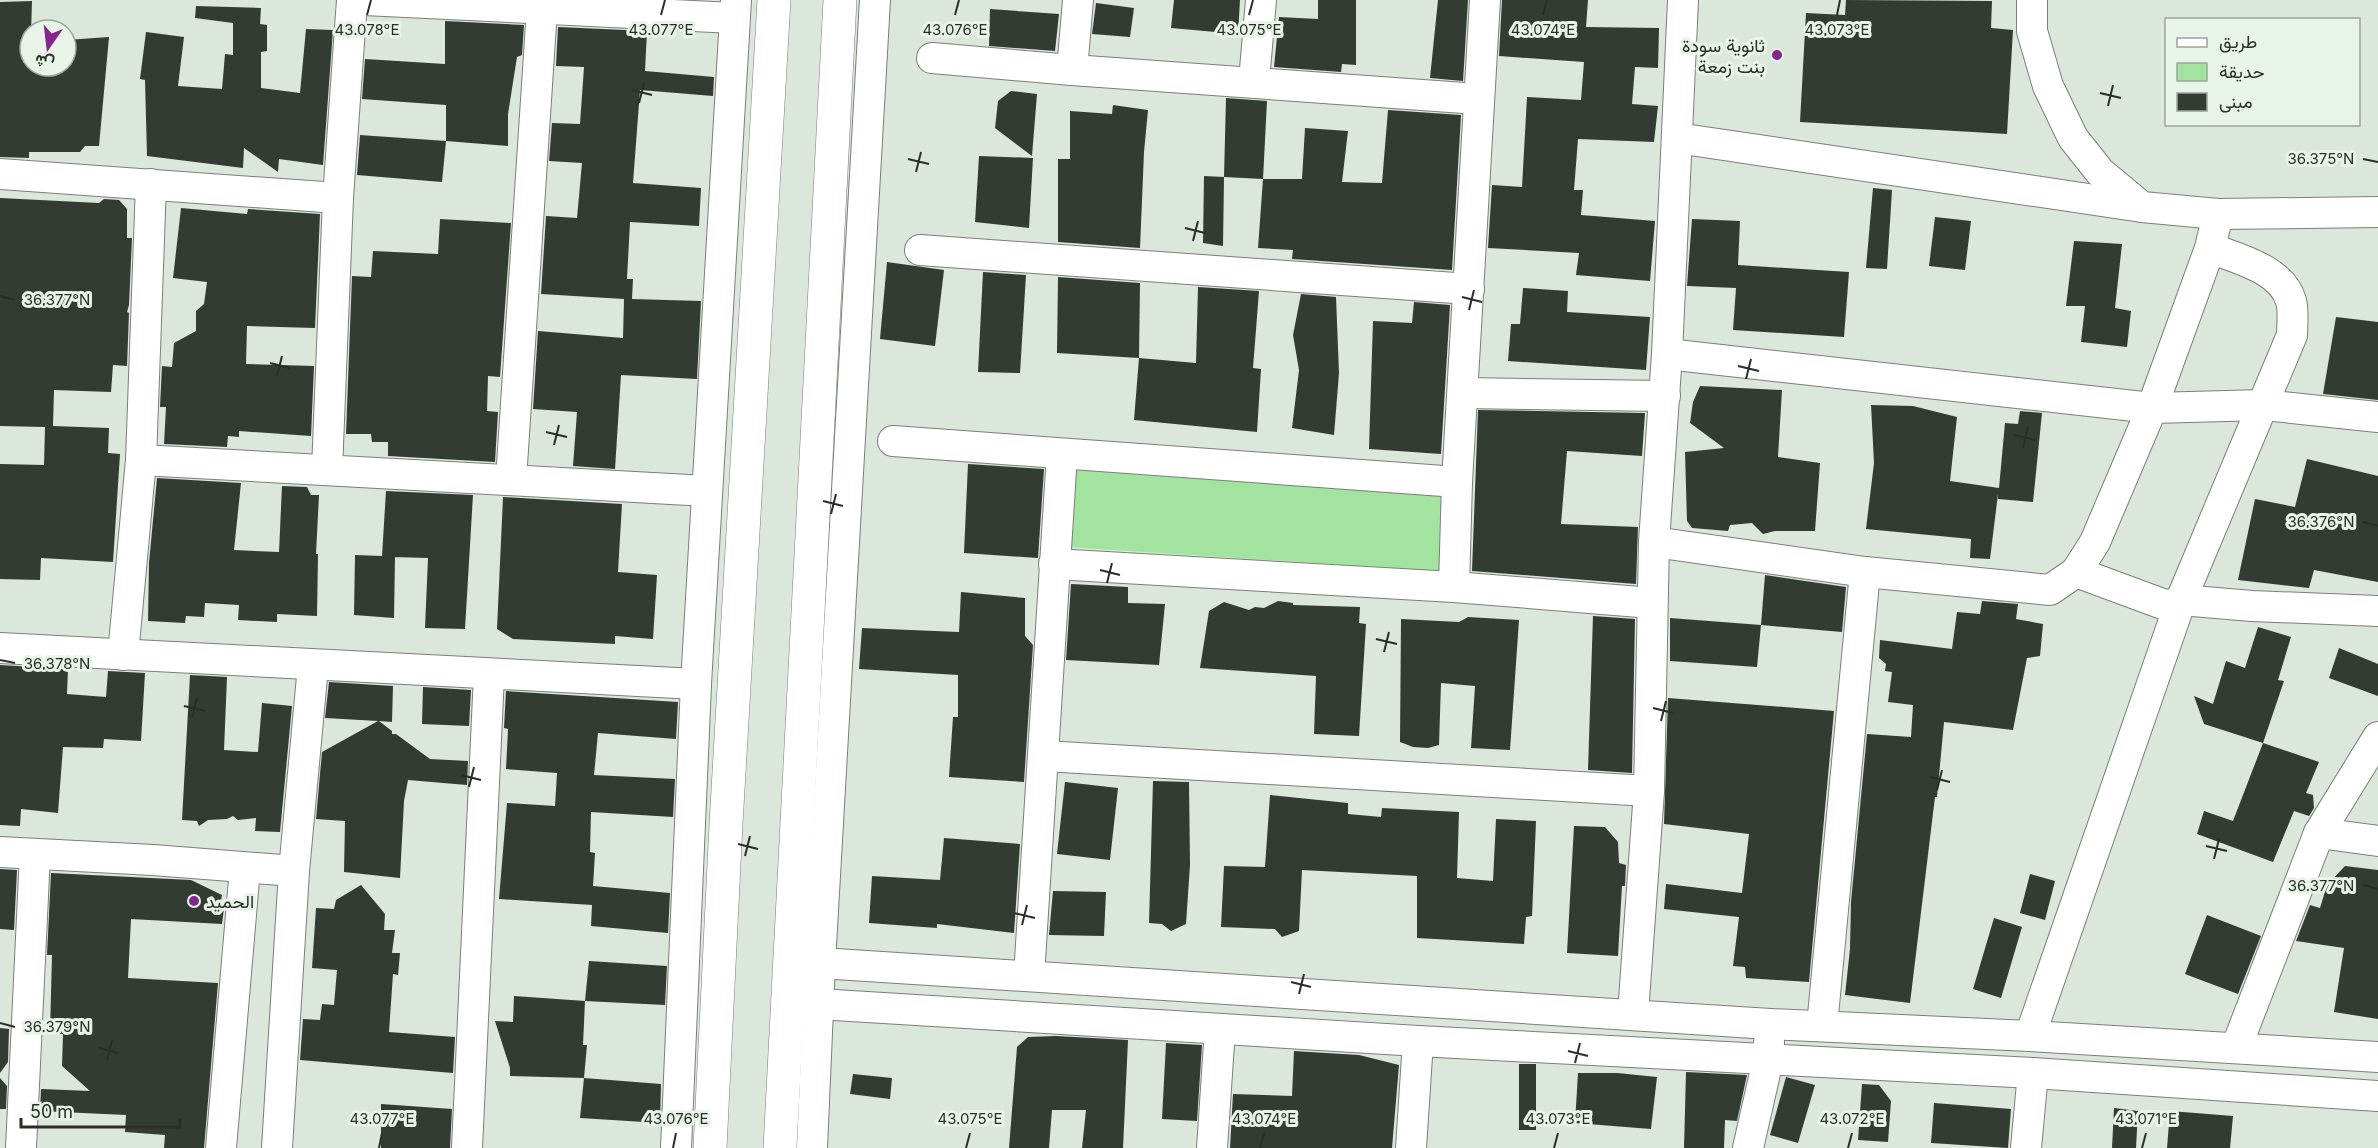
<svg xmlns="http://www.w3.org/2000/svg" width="2378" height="1148" font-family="Inter,Vazirmatn,sans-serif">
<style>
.green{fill:#a1e39f}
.building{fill:#333c32}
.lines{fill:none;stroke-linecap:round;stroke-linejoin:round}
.minor-casing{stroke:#778176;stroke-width:32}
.major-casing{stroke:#778176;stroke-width:34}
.minor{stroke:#fff;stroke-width:30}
.major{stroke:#fff;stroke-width:33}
.ticks{fill:none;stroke:#2a2e29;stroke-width:2}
.poi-dot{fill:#86258e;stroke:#e8f4e7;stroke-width:2}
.labels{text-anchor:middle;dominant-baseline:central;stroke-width:6;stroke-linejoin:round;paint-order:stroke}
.poi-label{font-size:18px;fill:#2a2e29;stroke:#e8f4e7;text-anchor:end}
.ticks-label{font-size:15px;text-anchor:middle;fill:#2a2e29;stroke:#e8f4e7;stroke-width:6;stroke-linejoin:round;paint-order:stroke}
</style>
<rect width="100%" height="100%" fill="#dbe7da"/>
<path class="green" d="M 1073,466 L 1445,494 L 1439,571 L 1067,547 Z"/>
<g class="building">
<path d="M 1174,0 L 1240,0 L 1238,34 L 1171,28 Z"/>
<path d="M 1318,0 L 1356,0 L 1356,65 L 1342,64 L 1341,72 L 1274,67 L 1279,17 L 1318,19 Z"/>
<path d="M 1438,0 L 1468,0 L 1463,81 L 1430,78 Z"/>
<path d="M 1502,0 L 1588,0 L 1586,27 L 1659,28 L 1658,68 L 1635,67 L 1632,104 L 1658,106 L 1654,142 L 1578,139 L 1574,190 L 1583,190 L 1581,215 L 1655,221 L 1650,281 L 1576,275 L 1579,253 L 1488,248 L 1492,185 L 1522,187 L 1527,97 L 1581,100 L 1584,62 L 1499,56 Z"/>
<path d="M 1846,0 L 1992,1 L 1991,28 L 2013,30 L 2007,134 L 1800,122 L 1806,13 L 1845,15 Z"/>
<path d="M 32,1 L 30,66 L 66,66 L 66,40 L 109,37 L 99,146 L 85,146 L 80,152 L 29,152 L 29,158 L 0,157 L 0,2 Z"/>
<path d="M 1096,3 L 1134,8 L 1130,37 L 1092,34 Z"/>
<path d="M 196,6 L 261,8 L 260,24 L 267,25 L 267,51 L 261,52 L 261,88 L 300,93 L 306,29 L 333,30 L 323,165 L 279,159 L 278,172 L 244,148 L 243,168 L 147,156 L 145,80 L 140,79 L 146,32 L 184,37 L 178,86 L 222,89 L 225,54 L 233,55 L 233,23 L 195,18 Z"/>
<path d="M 990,9 L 1059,14 L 1055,51 L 989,46 Z"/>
<path d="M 445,21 L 524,25 L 522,55 L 517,57 L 508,114 L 508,146 L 446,141 L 446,105 L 362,99 L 365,59 L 445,64 Z"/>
<path d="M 558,27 L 647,31 L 645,71 L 714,77 L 713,96 L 640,90 L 633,183 L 701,188 L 699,226 L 630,222 L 627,279 L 633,279 L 632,299 L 701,301 L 697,379 L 621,375 L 615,469 L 573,466 L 577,412 L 533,409 L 538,331 L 623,338 L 624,299 L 541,294 L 546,216 L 577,218 L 582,163 L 549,161 L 552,123 L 580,124 L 584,67 L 556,66 Z"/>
<path d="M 1011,91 L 1037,94 L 1032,156 L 995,128 L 998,101 Z"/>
<path d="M 1226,98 L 1267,101 L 1263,179 L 1224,177 Z"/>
<path d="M 1113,105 L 1148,110 L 1144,152 L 1140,248 L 1058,242 L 1058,159 L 1070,159 L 1070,111 L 1112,114 Z"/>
<path d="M 1388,110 L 1461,115 L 1452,270 L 1292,259 L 1293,250 L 1258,248 L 1263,179 L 1302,179 L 1305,128 L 1348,131 L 1342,182 L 1382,183 Z"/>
<path d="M 360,135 L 446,141 L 442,182 L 357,175 Z"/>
<path d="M 979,156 L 1033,158 L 1029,228 L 975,222 Z"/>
<path d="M 1204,176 L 1224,177 L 1223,246 L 1203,243 Z"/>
<path d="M 1873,188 L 1892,190 L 1887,269 L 1866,268 Z"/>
<path d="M 0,198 L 99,203 L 104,199 L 119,200 L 127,209 L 127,238 L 132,238 L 129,305 L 127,312 L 129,313 L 127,366 L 113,365 L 111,392 L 54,390 L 53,426 L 109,428 L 108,453 L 120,454 L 113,562 L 41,558 L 40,580 L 0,579 L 0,464 L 44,465 L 45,427 L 0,426 Z"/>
<path d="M 181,208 L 247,214 L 248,209 L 320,214 L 315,328 L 247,326 L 246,364 L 314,366 L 311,436 L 239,431 L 239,437 L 228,436 L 227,447 L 164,444 L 166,407 L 160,407 L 162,366 L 172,367 L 174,343 L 196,331 L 196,311 L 204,304 L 207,282 L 173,278 Z"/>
<path d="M 1935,217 L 1971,221 L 1965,270 L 1929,266 Z"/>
<path d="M 440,219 L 511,223 L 500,377 L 488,376 L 487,411 L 498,412 L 495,462 L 388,456 L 388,442 L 372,442 L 371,434 L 346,434 L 352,276 L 371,277 L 373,251 L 438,254 Z"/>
<path d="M 1692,219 L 1740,221 L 1738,265 L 1849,272 L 1844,337 L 1733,330 L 1736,288 L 1687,286 Z"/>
<path d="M 2074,241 L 2122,244 L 2115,308 L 2131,311 L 2127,347 L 2081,342 L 2085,306 L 2066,306 Z"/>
<path d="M 887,262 L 944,270 L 935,346 L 880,339 Z"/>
<path d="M 983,272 L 1026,275 L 1020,373 L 978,372 Z"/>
<path d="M 1058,277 L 1140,283 L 1139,358 L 1057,353 Z"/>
<path d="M 1198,287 L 1259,291 L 1253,368 L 1261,369 L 1257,432 L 1134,420 L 1139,358 L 1196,363 Z"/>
<path d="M 1523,288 L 1568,291 L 1567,312 L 1650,317 L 1646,370 L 1508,361 L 1511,324 L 1520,324 Z"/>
<path d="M 1301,294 L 1336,297 L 1339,373 L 1334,435 L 1292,428 L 1299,370 L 1293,335 Z"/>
<path d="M 1414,302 L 1450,305 L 1441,454 L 1369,449 L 1373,321 L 1412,323 Z"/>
<path d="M 2336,317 L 2378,322 L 2378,400 L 2323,394 Z"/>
<path d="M 1700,386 L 1782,390 L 1778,457 L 1820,463 L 1815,531 L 1775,531 L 1763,534 L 1752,523 L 1730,525 L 1728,531 L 1692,528 L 1687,521 L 1685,452 L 1724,448 L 1690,423 L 1693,402 Z"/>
<path d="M 1871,405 L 1913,406 L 1957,417 L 1950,481 L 1999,488 L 2005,423 L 2018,424 L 2020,411 L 2042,413 L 2033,502 L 1998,499 L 1998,494 L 1990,559 L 1970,558 L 1971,539 L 1866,529 L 1874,463 Z"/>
<path d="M 1478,410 L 1645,413 L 1642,456 L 1567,451 L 1561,524 L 1638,527 L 1636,584 L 1472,571 Z"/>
<path d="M 2307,459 L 2378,476 L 2378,582 L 2314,570 L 2309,588 L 2238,580 L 2255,499 L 2295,507 Z"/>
<path d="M 968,464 L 1044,469 L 1038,558 L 964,553 Z"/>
<path d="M 157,478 L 241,483 L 234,550 L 279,552 L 282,486 L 307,487 L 311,495 L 319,495 L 316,554 L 318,554 L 317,616 L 277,614 L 277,622 L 238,620 L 239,605 L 205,603 L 204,617 L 186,616 L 185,623 L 148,621 L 149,563 Z"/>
<path d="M 386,491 L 473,495 L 465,629 L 425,628 L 428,558 L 393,557 L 395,557 L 394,618 L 354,615 L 355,555 L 382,556 Z"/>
<path d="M 503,497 L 622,504 L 618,572 L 657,575 L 653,639 L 615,636 L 615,644 L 513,639 L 497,629 Z"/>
<path d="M 1765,575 L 1846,587 L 1842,632 L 1761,625 Z"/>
<path d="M 1071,584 L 1128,587 L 1128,603 L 1165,604 L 1159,665 L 1066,660 Z"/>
<path d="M 961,592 L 1025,598 L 1025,636 L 1033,645 L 1024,782 L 949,777 L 953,717 L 958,717 L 958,675 L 859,669 L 862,628 L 959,632 Z"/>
<path d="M 1278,601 L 1293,603 L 1293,605 L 1360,607 L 1359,623 L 1366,624 L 1359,736 L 1314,734 L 1316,676 L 1200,668 L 1209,611 L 1224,602 L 1249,610 L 1255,607 L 1264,608 Z"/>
<path d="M 1982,601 L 2018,604 L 2016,619 L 2043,624 L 2040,656 L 2027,658 L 2013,730 L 1944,722 L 1937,797 L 1935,797 L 1910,1003 L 1845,995 L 1850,949 L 1851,902 L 1867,734 L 1911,737 L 1913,705 L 1888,702 L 1892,672 L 1885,671 L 1886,664 L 1879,658 L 1880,640 L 1952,649 L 1957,612 L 1980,614 Z"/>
<path d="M 1593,616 L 1635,619 L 1632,773 L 1588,770 Z"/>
<path d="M 1468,617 L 1519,620 L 1510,750 L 1471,748 L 1475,686 L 1441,683 L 1439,745 L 1428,748 L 1413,747 L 1400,742 L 1401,619 L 1459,622 Z"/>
<path d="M 1670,618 L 1761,625 L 1757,667 L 1670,661 Z"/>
<path d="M 2258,627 L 2291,637 L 2278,680 L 2284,681 L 2263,743 L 2204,724 L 2194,696 L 2213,704 L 2226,661 L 2245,668 Z"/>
<path d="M 2339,648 L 2378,664 L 2378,696 L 2329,678 Z"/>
<path d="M 0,665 L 68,669 L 67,694 L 106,697 L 108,671 L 145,673 L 141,741 L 104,739 L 103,748 L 63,747 L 58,813 L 21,809 L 20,826 L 0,825 Z"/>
<path d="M 190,675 L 227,677 L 224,750 L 258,752 L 262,703 L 292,706 L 280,832 L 255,831 L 256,818 L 238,820 L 233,816 L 227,819 L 208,820 L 199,826 L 197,821 L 182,820 Z"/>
<path d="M 329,682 L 393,686 L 392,722 L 379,721 L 392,731 L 392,734 L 396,734 L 430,759 L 468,761 L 467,785 L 408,780 L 404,801 L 400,878 L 344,872 L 345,821 L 316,819 L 322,752 L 378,721 L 325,718 Z"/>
<path d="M 423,687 L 471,690 L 469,726 L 422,724 Z"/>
<path d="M 506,691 L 678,702 L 676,739 L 598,733 L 594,775 L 675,779 L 673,817 L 591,812 L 590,852 L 595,853 L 593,886 L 670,893 L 668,933 L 591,926 L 592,905 L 499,899 L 507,803 L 555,806 L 557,773 L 506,769 L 508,729 L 504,728 Z"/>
<path d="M 1668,698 L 1834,711 L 1809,982 L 1746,978 L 1745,967 L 1733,966 L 1739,917 L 1664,909 L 1666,884 L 1742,893 L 1749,834 L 1664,824 Z"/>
<path d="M 2263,743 L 2319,762 L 2306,793 L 2313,795 L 2314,808 L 2309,816 L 2294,811 L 2273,862 L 2197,834 L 2204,811 L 2233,821 Z"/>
<path d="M 1153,781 L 1189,782 L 1190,865 L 1186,924 L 1171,931 L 1162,924 L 1149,923 Z"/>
<path d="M 1065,782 L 1118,788 L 1110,860 L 1057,854 Z"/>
<path d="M 1270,795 L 1348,803 L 1348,814 L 1381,817 L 1382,808 L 1459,812 L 1457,878 L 1493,881 L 1496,819 L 1536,821 L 1532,916 L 1526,917 L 1524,944 L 1417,938 L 1417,876 L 1302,870 L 1299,931 L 1282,937 L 1275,929 L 1221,927 L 1224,866 L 1265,867 Z"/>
<path d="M 1574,826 L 1605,827 L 1618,842 L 1619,863 L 1626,865 L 1625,886 L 1622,886 L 1618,956 L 1567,953 Z"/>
<path d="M 944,838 L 1020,844 L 1014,933 L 937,924 L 937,928 L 869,923 L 872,876 L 940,880 Z"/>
<path d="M 2345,866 L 2378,870 L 2378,1019 L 2334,1012 L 2344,948 L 2296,941 L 2310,905 L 2320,908 L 2327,885 Z"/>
<path d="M 0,869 L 17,870 L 14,930 L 0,929 Z"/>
<path d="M 51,873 L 191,880 L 222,895 L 220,906 L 224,908 L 222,924 L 131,919 L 128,978 L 218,983 L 204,1148 L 164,1148 L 165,1135 L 125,1132 L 126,1115 L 40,1111 L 41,1089 L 90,1091 L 62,1066 L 63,1034 L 50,1033 L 52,955 L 47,955 Z"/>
<path d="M 2030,874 L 2055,881 L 2045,920 L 2020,913 Z"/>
<path d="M 361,885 L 385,914 L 384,930 L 395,930 L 392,953 L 400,953 L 398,975 L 393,974 L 389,1032 L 455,1037 L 453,1073 L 300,1060 L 303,1019 L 320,1020 L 322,1004 L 334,1005 L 337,970 L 312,968 L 316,908 L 334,909 L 336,900 Z"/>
<path d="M 1053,891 L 1106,892 L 1104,936 L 1049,935 Z"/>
<path d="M 2207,915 L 2261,936 L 2238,994 L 2185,974 Z"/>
<path d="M 1994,918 L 2022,927 L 2001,998 L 1973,989 Z"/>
<path d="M 589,961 L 667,966 L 665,1005 L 585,1001 Z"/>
<path d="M 514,996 L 585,1001 L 583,1045 L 587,1045 L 584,1078 L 510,1076 L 510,1068 L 495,1021 L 513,1022 Z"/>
<path d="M 0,1028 L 9,1029 L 8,1062 L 0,1073 Z"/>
<path d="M 1056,1036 L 1128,1040 L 1123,1148 L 1082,1148 L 1086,1110 L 1052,1110 L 1049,1148 L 1009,1148 L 1017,1047 L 1028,1037 Z"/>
<path d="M 1166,1043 L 1202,1045 L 1197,1121 L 1162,1119 Z"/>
<path d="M 1294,1051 L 1359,1055 L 1399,1065 L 1392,1148 L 1230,1148 L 1233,1094 L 1292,1096 Z"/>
<rect x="1519" y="1064" width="17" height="66"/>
<path d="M 1686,1072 L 1747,1075 L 1737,1121 L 1725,1120 L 1724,1148 L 1684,1148 Z"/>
<path d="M 1578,1073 L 1617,1073 L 1657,1077 L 1651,1129 L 1575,1123 Z"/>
<path d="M 853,1074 L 892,1078 L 890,1099 L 850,1094 Z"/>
<path d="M 1786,1077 L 1815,1085 L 1798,1143 L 1770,1135 Z"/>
<path d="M 0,1078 L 7,1086 L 6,1109 L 0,1109 Z"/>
<path d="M 584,1078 L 661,1084 L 660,1123 L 580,1118 Z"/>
<path d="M 1862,1084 L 1879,1085 L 1891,1101 L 1888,1142 L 1858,1140 Z"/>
<path d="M 1934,1103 L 2011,1109 L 2008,1148 L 1931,1143 Z"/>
<path d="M 381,1104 L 452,1109 L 450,1148 L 381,1148 Z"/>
<path d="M 2114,1108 L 2138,1111 L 2136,1148 L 2112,1148 Z"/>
<path d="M 2170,1111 L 2233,1116 L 2230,1148 L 2167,1148 Z"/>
</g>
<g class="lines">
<defs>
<g id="minor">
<path d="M 364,0 L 734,18"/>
<path d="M 2032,0 L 2032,31 L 2048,86 L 2073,138 L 2100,172 L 2142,207 L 2218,214 L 2378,212"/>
<path d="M 932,58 L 1072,70 L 1478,99"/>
<path d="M 1072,70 L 1078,0"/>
<path d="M 1254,81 L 1261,0"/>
<path d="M 1677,138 L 2142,207"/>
<path d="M 0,174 L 338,198"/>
<path d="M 920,250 L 1469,289"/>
<path d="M 1667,354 L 2152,408 L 2264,405 L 2378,417"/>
<path d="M 1463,393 L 1665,396"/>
<path d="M 893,441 L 1457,482"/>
<path d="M 141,460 L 707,491"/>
<path d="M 327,470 L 338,198 L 352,0"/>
<path d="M 511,480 L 542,9"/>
<path d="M 1654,542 L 1865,572 L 2050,590 L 2076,572 L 2095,542 L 2152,408 L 2210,248 L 2218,214"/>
<path d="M 1054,564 L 1454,587 L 1652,603"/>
<path d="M 2076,572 L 2168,606 L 2181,600 L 2252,606 L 2378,611"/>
<path d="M 1454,587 L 1457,482 L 1485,0"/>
<path d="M 0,648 L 696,684"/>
<path d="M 123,655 L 141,460 L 151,184"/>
<path d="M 1044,756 L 1649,791"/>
<path d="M 2319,833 L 2378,841"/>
<path d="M 0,852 L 153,860 L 294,871"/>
<path d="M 820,963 L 1770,1024 L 2030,1036 L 2378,1057"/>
<path d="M 1029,976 L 1062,454"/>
<path d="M 818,1004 L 1418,1041 L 2033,1073 L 2378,1096"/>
<path d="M 1633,1014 L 1649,791 L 1654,542 L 1667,354 L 1683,0"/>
<path d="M 1822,1026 L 1865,572"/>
<path d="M 2030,1036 L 2181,600 L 2292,335 C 2292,325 2294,311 2291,301 C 2282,269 2238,259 2210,248"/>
<path d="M 2236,1048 L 2319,833 L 2378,737"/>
<path d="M 21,1148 L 35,854"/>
<path d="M 221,1148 L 245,868"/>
<path d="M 277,1148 L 294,871 L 313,666"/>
<path d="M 467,1148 L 489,675"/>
<path d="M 676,1148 L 696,684 L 736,0"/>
<path d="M 812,1148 L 820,963 L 875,0"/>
<path d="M 1212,1148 L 1220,1029"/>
<path d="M 1411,1148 L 1418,1041"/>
<path d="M 1748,1148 L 1768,1060 L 1769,1042"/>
<path d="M 2026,1148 L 2033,1073"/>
</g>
<g id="major">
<path d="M 710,1148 L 726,824 L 774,0"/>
<path d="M 780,1148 L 840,0"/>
</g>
</defs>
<use href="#minor" class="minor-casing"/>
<use href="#major" class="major-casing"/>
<use href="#minor" class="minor"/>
<use href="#major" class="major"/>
</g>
<path class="ticks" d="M 367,15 L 371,0M 661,15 L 665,0M 955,15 L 959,0M 1249,15 L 1253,0M 1543,15 L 1547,0M 1837,15 L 1840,0M 632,90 L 652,95M 2100,93 L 2121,98M 639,103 L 644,83M 2108,106 L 2113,85M 908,159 L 929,164M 2363,159 L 2378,162M 916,172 L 921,152M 1185,228 L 1205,233M 1193,241 L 1198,221M 0,296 L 15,300M 1462,297 L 1482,302M 1469,310 L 1474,290M 270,363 L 290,368M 1738,366 L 1759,371M 277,376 L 282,356M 1746,379 L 1751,359M 546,432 L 567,437M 2015,435 L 2035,440M 554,445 L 559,425M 2023,448 L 2028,427M 823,501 L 843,506M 831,514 L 836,494M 2363,522 L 2378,526M 1100,570 L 1120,575M 1107,583 L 1112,563M 1376,639 L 1397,644M 1384,652 L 1389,632M 0,660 L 15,663M 184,706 L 205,711M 1653,708 L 1673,713M 192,718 L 197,698M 1661,721 L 1666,701M 461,775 L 481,780M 1930,777 L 1950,782M 469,787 L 474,767M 1937,790 L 1942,770M 738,844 L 758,849M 2206,846 L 2227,851M 745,856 L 750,836M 2214,859 L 2219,839M 2363,885 L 2378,889M 1014,913 L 1035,918M 1022,925 L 1027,905M 1291,982 L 1311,987M 1299,994 L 1304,974M 0,1023 L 15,1027M 99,1048 L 119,1053M 1568,1051 L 1588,1056M 107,1060 L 112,1040M 1575,1063 L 1580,1043M 379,1148 L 382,1133M 673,1148 L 676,1133M 966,1148 L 970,1133M 1260,1148 L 1264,1133M 1554,1148 L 1558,1133M 1848,1148 L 1852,1133M 2142,1148 L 2146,1133"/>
<g class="poi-dot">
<circle cx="1777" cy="55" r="6"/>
<circle cx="194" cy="901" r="6"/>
</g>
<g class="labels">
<g class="poi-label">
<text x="1765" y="45">ثانوية سودة<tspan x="1765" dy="21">بنت زمعة</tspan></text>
<text x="206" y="901" text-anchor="start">الحميد</text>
</g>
</g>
<g class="ticks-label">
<text x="367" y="35">43.078°E</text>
<text x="661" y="35">43.077°E</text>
<text x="955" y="35">43.076°E</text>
<text x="1249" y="35">43.075°E</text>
<text x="1543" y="35">43.074°E</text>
<text x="1837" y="35">43.073°E</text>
<text x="2321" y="164">36.375°N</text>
<text x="57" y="305">36.377°N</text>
<text x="2321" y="527">36.376°N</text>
<text x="57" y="669">36.378°N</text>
<text x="2321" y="891">36.377°N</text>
<text x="57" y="1032">36.379°N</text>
<text x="382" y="1124">43.077°E</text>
<text x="676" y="1124">43.076°E</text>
<text x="970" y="1124">43.075°E</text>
<text x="1264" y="1124">43.074°E</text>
<text x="1558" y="1124">43.073°E</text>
<text x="1852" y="1124">43.072°E</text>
<text x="2146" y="1124">43.071°E</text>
</g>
<rect x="2165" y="18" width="195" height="108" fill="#e8f4e7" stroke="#9ca59b" stroke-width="1.5"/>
<rect x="2177" y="38" width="30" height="9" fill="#ffffff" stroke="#9ca59b" stroke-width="1.5"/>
<text x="2219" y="48" font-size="18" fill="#2a2e29">طريق</text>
<rect x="2177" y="63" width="30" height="18" fill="#a1e39f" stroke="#9ca59b" stroke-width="1.5"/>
<text x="2219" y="78" font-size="18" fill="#2a2e29">حديقة</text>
<rect x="2177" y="93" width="30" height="18" fill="#333c32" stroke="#9ca59b" stroke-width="1.5"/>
<text x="2219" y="108" font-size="18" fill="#2a2e29">مبنى</text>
<g transform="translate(48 48) rotate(194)"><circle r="28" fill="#e8f4e7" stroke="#9ca59b" stroke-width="1.5"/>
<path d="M0-4.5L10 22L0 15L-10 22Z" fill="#86258e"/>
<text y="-9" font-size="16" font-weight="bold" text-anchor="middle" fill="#2a2e29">ش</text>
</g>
<path d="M21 1118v9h159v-9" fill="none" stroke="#2a2e29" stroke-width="3"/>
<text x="30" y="1118" font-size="18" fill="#2a2e29" stroke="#e8f4e7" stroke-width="4.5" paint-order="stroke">50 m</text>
</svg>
